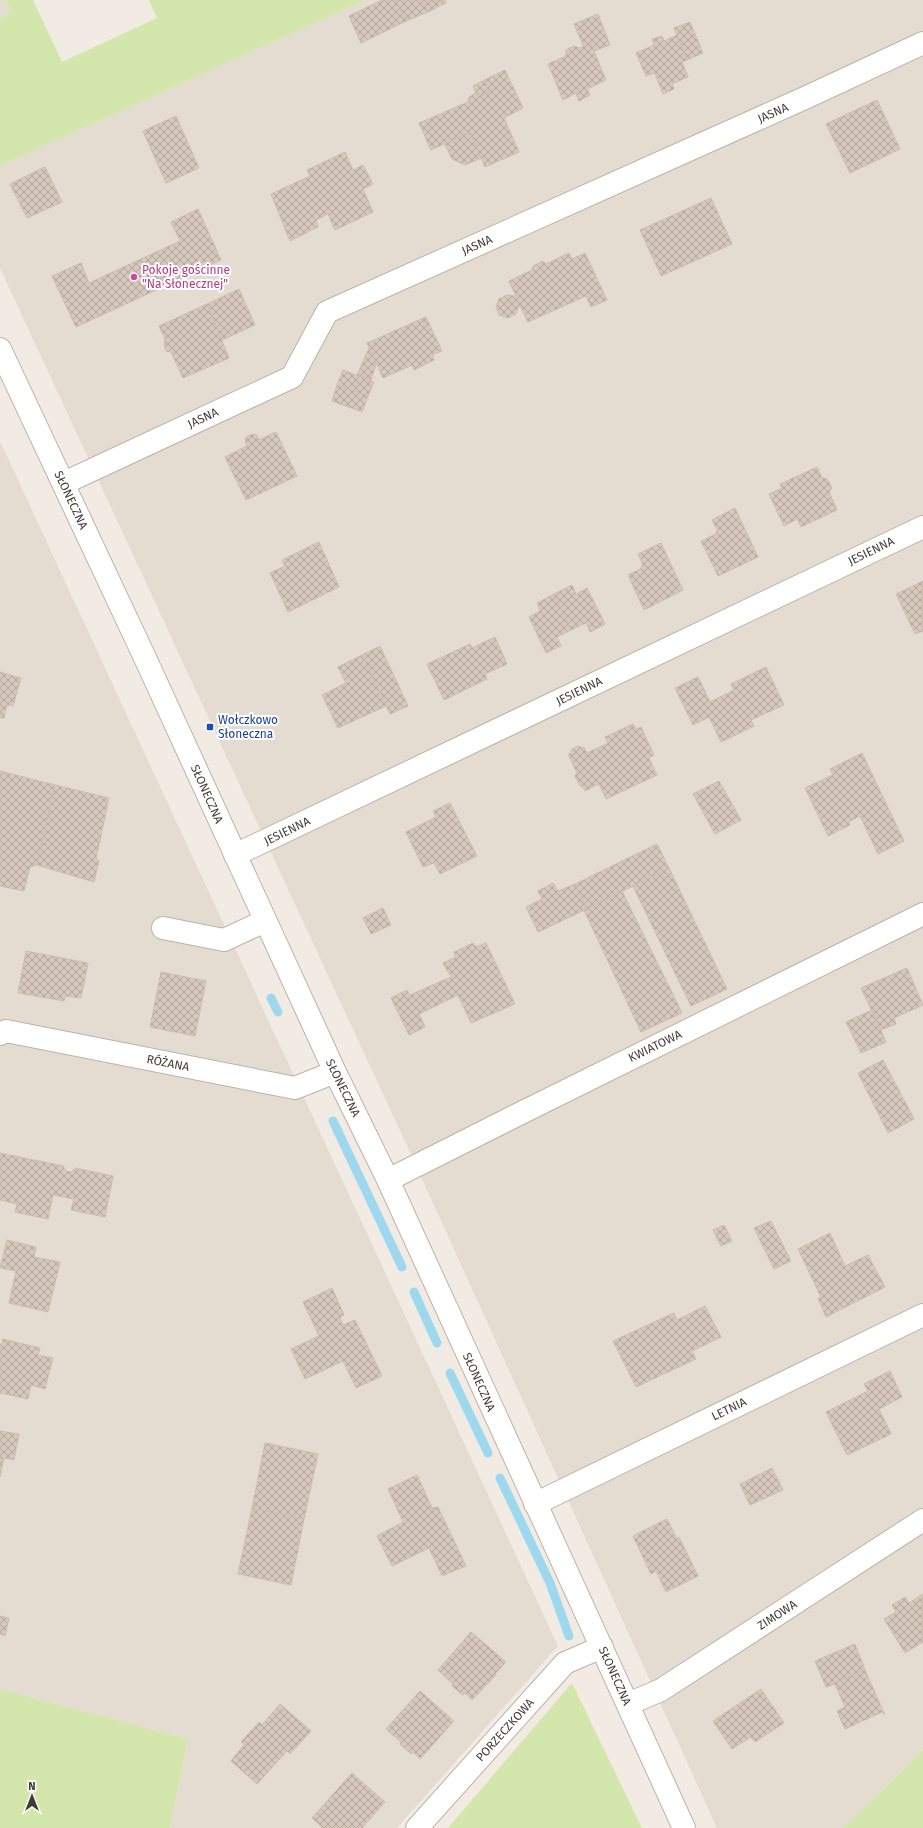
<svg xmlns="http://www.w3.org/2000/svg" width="923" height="1828" font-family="'Fira Sans',sans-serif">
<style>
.residential{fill:#e5dcd1}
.green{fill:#d3e6ab}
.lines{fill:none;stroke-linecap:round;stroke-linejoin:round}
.stream{stroke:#9ed8ef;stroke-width:9}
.building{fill:url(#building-cross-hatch);stroke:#cebcac}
.minor-casing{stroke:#bdb2a6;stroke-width:24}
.minor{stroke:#fff;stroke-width:22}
.hotel-dot{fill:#d1479c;stroke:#fff;stroke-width:1.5}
.transit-dot{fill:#1a4fb4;stroke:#fff;stroke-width:1.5}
.labels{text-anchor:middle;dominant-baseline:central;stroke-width:4;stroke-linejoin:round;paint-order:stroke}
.street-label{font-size:12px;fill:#433b33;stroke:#fff}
.hotel-label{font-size:12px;fill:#b23c85;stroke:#fff;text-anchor:start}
.transit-label{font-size:12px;fill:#164399;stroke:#fff;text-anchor:start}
</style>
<defs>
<pattern id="building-cross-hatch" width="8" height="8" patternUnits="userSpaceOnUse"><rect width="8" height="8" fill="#d6c8bc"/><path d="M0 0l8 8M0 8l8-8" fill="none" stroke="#afa499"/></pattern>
</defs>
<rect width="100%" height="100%" fill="#f2ebe3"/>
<g class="residential">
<path d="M 0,0 L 5,0 L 12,12 L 0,18 Z"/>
<path d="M 365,0 L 923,0 L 923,1750 L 843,1828 L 717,1828 L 408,1148 L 0,268 L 0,166 Z"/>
<path d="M 0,441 L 558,1646 L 397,1828 L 170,1828 L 188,1739 L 0,1689 Z"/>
</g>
<g class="green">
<path d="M 5,0 L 33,0 L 62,62 L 157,18 L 149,0 L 365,0 L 0,166 L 0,18 L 12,12 Z"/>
<path d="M 572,1683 L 642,1828 L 448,1828 Z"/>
<path d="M 0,1689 L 188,1739 L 170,1828 L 0,1828 Z"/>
<path d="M 923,1750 L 923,1828 L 843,1828 Z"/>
</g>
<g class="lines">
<g class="stream">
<path d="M 271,998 L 278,1012"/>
<path d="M 333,1121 L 402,1267"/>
<path d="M 414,1292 L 437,1343"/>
<path d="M 450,1373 L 488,1453"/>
<path d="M 500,1478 L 550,1583 L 569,1636"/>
</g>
</g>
<g class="building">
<path d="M 382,0 L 396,0 L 406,21 L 361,43 L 349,16 Z"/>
<path d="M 396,0 L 422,0 L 428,12 L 406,21 Z"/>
<path d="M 422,0 L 445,0 L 446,3 L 428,12 Z"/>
<path d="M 598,14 L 610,45 L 594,51 L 591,44 L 584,47 L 574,24 Z"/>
<path d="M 690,22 L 703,53 L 687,60 L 674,28 Z"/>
<path d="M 677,35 L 687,60 L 682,62 L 688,77 L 672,84 L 674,89 L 663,94 L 655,73 L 646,76 L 636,53 L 654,45 L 652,39 L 662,36 L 664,41 Z"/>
<path d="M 591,44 L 606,80 L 587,89 L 590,95 L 579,101 L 576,93 L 563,100 L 548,64 L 566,56 L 566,50 L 574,46 L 580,48 Z"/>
<path d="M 505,70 L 523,108 L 504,118 L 519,152 L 485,167 L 470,132 L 431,150 L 419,123 L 468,102 L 469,97 L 476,93 L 481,96 L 489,92 L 484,80 Z"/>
<path d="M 484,80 L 489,92 L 481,96 L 476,93 L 473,86 Z"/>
<path d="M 877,100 L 900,149 L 850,173 L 826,124 Z"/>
<path d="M 176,116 L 199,168 L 166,183 L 143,131 Z"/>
<path d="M 470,132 L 481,158 L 465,165 L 452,159 L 445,144 Z"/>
<path d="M 345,152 L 353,170 L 363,165 L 373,184 L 363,189 L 373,212 L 335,230 L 328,214 L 316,220 L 318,227 L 290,241 L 271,194 L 310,176 L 307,170 Z"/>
<path d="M 45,167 L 62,202 L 27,218 L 10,184 Z"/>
<path d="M 711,198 L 732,244 L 661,276 L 640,230 Z"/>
<path d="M 198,209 L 221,260 L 76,327 L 52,276 L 81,263 L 89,283 L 180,241 L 171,222 Z"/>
<path d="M 569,253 L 572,259 L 585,253 L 607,300 L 591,307 L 586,296 L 528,322 L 520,306 L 518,307 L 516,314 L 508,318 L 499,315 L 496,307 L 499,299 L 507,295 L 516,296 L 509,281 L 532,270 L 533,266 L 543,261 L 546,264 Z"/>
<path d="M 239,289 L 255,325 L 222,340 L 207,304 Z"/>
<path d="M 207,304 L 229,358 L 183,378 L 171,352 L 166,351 L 164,344 L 165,339 L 159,326 Z"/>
<path d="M 426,317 L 442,351 L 432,355 L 434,360 L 414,370 L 412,365 L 383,378 L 367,343 Z"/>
<path d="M 369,348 L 376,364 L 371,380 L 357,375 Z"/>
<path d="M 343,370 L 374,382 L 368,396 L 337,385 Z"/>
<path d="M 337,385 L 368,396 L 362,412 L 332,401 Z"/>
<path d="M 276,432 L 297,476 L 246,500 L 225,457 L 247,446 L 245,440 L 247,436 L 253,434 L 257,435 L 259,440 Z"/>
<path d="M 817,467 L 822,478 L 827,479 L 832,488 L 829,492 L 837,510 L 801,527 L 797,519 L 784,526 L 769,494 L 782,488 L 780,484 Z"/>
<path d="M 735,508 L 758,557 L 718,576 L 701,541 L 716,534 L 716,532 L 718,531 L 712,520 Z"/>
<path d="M 319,542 L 339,587 L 288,612 L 270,573 L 285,566 L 282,560 Z"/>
<path d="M 661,543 L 683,590 L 644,610 L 628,575 L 642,568 L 641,566 L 643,565 L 638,554 Z"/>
<path d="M 923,581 L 923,631 L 915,634 L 896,594 Z"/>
<path d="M 572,585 L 576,594 L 587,588 L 605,624 L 590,632 L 586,623 L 571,630 L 554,594 Z"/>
<path d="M 554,594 L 571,630 L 557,637 L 561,646 L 546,653 L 529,617 L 540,611 L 537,603 Z"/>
<path d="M 495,637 L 507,664 L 485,674 L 487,679 L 444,700 L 427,664 L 470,644 L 472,648 Z"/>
<path d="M 380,646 L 408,706 L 390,714 L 362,655 Z"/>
<path d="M 362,655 L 386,706 L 338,728 L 322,695 L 346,683 L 338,667 Z"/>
<path d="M 766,667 L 784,705 L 751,720 L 754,726 L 721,742 L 709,717 L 693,725 L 675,688 L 698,677 L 710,702 L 734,690 L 731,684 Z"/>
<path d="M 0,672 L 21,678 L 13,706 L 7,705 L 4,718 L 0,718 Z"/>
<path d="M 633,724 L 636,729 L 641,727 L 654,755 L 649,758 L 657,775 L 606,799 L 599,784 L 585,791 L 583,787 L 580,786 L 575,776 L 577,773 L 568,754 L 571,753 L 572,749 L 578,746 L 582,748 L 584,747 L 587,753 L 608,743 L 605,737 Z"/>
<path d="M 862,753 L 904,841 L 878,854 L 860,816 L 848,822 L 850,825 L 828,836 L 805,788 L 833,775 L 830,769 Z"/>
<path d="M 0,771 L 55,785 L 37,865 L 30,867 L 24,891 L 0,886 Z"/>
<path d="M 719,781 L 741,820 L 715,834 L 693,794 Z"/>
<path d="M 55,785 L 109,798 L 96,859 L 99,861 L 94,882 L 37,865 Z"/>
<path d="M 450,803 L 477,856 L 440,874 L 434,863 L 423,867 L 406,832 L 436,817 L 433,811 Z"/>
<path d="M 657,844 L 669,868 L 587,909 L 575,884 Z"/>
<path d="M 669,868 L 727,989 L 691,1006 L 633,886 Z"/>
<path d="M 553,883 L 558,891 L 575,884 L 587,909 L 538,932 L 526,907 L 542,899 L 538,891 Z"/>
<path d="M 622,891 L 682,1013 L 641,1032 L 584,910 Z"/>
<path d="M 383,908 L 391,925 L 371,934 L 363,918 Z"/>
<path d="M 473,943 L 476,947 L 486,943 L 515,1004 L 471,1023 L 458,995 L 419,1014 L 425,1027 L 409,1035 L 391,998 L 407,990 L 410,995 L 451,977 L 443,963 L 456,957 L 454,952 Z"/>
<path d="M 26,951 L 88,963 L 81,998 L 65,996 L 64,1001 L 18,993 Z"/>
<path d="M 907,968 L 923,1005 L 894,1018 L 896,1024 L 881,1030 L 861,988 Z"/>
<path d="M 161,972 L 206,981 L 195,1036 L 150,1027 Z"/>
<path d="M 872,1010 L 886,1042 L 861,1053 L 846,1022 Z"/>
<path d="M 883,1060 L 914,1119 L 888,1133 L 858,1073 Z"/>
<path d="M 0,1153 L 63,1166 L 66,1171 L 71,1172 L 75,1168 L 113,1176 L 105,1217 L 71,1210 L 74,1199 L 53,1195 L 48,1219 L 15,1212 L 17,1204 L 0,1200 Z"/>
<path d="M 771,1221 L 791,1261 L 774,1269 L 754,1228 Z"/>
<path d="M 724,1225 L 732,1241 L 721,1246 L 713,1230 Z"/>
<path d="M 830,1233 L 845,1266 L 868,1255 L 885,1287 L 826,1317 L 818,1298 L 821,1297 L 798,1249 Z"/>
<path d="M 7,1240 L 36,1247 L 34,1257 L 60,1262 L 48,1312 L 9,1303 L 16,1271 L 0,1268 Z"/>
<path d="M 332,1288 L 344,1315 L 340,1317 L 343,1325 L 355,1320 L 382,1376 L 356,1388 L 343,1361 L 305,1379 L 291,1349 L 319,1336 L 303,1302 Z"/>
<path d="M 705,1306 L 721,1337 L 692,1351 L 696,1359 L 636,1387 L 613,1341 L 674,1313 L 677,1320 Z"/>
<path d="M 3,1339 L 40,1348 L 38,1355 L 53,1358 L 45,1389 L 31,1385 L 28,1399 L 0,1393 L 0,1344 L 2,1344 Z"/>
<path d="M 890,1371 L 902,1397 L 879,1409 L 891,1434 L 847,1455 L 826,1412 L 868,1391 L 864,1384 Z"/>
<path d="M 0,1431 L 19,1434 L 14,1460 L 4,1458 L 0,1477 Z"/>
<path d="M 265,1443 L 318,1454 L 304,1519 L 252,1508 Z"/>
<path d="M 772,1468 L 783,1490 L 750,1505 L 740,1484 Z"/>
<path d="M 417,1475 L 432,1508 L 438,1507 L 466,1566 L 442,1576 L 429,1548 L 392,1566 L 377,1536 L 403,1522 L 388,1489 Z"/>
<path d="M 252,1508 L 304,1519 L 291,1585 L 238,1574 Z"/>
<path d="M 667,1519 L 677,1539 L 679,1537 L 698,1576 L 666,1592 L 656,1571 L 651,1574 L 633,1536 Z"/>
<path d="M 923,1594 L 923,1642 L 905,1653 L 884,1619 L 896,1612 L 892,1605 L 905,1597 L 909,1603 Z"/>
<path d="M 0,1616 L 9,1618 L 5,1636 L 0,1634 Z"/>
<path d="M 471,1632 L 506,1662 L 495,1674 L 496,1675 L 472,1700 L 465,1693 L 463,1695 L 452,1686 L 453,1684 L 438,1670 Z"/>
<path d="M 855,1644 L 865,1670 L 826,1687 L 815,1661 Z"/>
<path d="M 865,1670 L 885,1715 L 882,1712 L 845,1729 L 837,1711 L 845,1707 L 835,1684 L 826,1687 Z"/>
<path d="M 761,1689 L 784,1723 L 755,1742 L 751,1737 L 732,1749 L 713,1721 Z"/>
<path d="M 420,1691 L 454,1721 L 420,1759 L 413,1752 L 411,1754 L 400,1744 L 401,1742 L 386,1729 Z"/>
<path d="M 280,1704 L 311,1731 L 290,1754 L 287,1751 L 257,1784 L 231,1761 L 244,1745 L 241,1742 L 259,1722 L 262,1725 Z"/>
<path d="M 352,1773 L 385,1802 L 362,1828 L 323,1828 L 312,1818 Z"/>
</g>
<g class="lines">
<defs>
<g id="minor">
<path d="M 0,349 L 146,660 L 335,1072 L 388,1180 L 684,1828"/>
<path d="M 64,483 L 292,377 L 327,312 L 807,97 L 923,43"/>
<path d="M 235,855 L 923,527"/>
<path d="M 163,928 L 224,940 L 265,921"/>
<path d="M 0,1034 L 6,1031 L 295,1088 L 335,1072"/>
<path d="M 388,1180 L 521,1113 L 923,914"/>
<path d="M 535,1504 L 923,1315"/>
<path d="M 628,1704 L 661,1690 L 923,1520"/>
<path d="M 417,1828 L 565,1663 L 602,1647"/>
</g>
</defs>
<use href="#minor" class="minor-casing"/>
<use href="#minor" class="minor"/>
</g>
<circle class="hotel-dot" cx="134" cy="277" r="4"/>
<rect class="transit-dot" x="206" y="723" width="8" height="8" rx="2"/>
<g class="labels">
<g class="street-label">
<text transform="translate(773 113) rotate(-24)">JASNA</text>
<text transform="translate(477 245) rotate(-24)">JASNA</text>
<text transform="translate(203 418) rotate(-25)">JASNA</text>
<text transform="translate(71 500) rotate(65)">SŁONECZNA</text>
<text transform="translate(871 551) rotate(-26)">JESIENNA</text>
<text transform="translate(579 691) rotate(-26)">JESIENNA</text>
<text transform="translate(207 794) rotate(66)">SŁONECZNA</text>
<text transform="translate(287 831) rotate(-26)">JESIENNA</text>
<text transform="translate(655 1046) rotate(-26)">KWIATOWA</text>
<text transform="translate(168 1063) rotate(11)">RÓŻANA</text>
<text transform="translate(343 1088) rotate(64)">SŁONECZNA</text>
<text transform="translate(479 1382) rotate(66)">SŁONECZNA</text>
<text transform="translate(729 1409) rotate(-26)">LETNIA</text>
<text transform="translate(777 1615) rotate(-33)">ZIMOWA</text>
<text transform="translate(615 1676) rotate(66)">SŁONECZNA</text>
<text transform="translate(505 1730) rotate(-48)">PORZECZKOWA</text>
</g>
<g class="hotel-label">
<text x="142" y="270">Pokoje gościnne<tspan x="142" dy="14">"Na Słonecznej"</tspan></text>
</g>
<g class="transit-label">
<text x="218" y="720">Wołczkowo<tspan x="218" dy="14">Słoneczna</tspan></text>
</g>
</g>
<g transform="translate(32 1796)" stroke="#ffffff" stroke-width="3" paint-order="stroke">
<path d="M0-3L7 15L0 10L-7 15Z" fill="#433b33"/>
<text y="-6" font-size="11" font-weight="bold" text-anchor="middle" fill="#433b33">N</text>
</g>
</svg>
